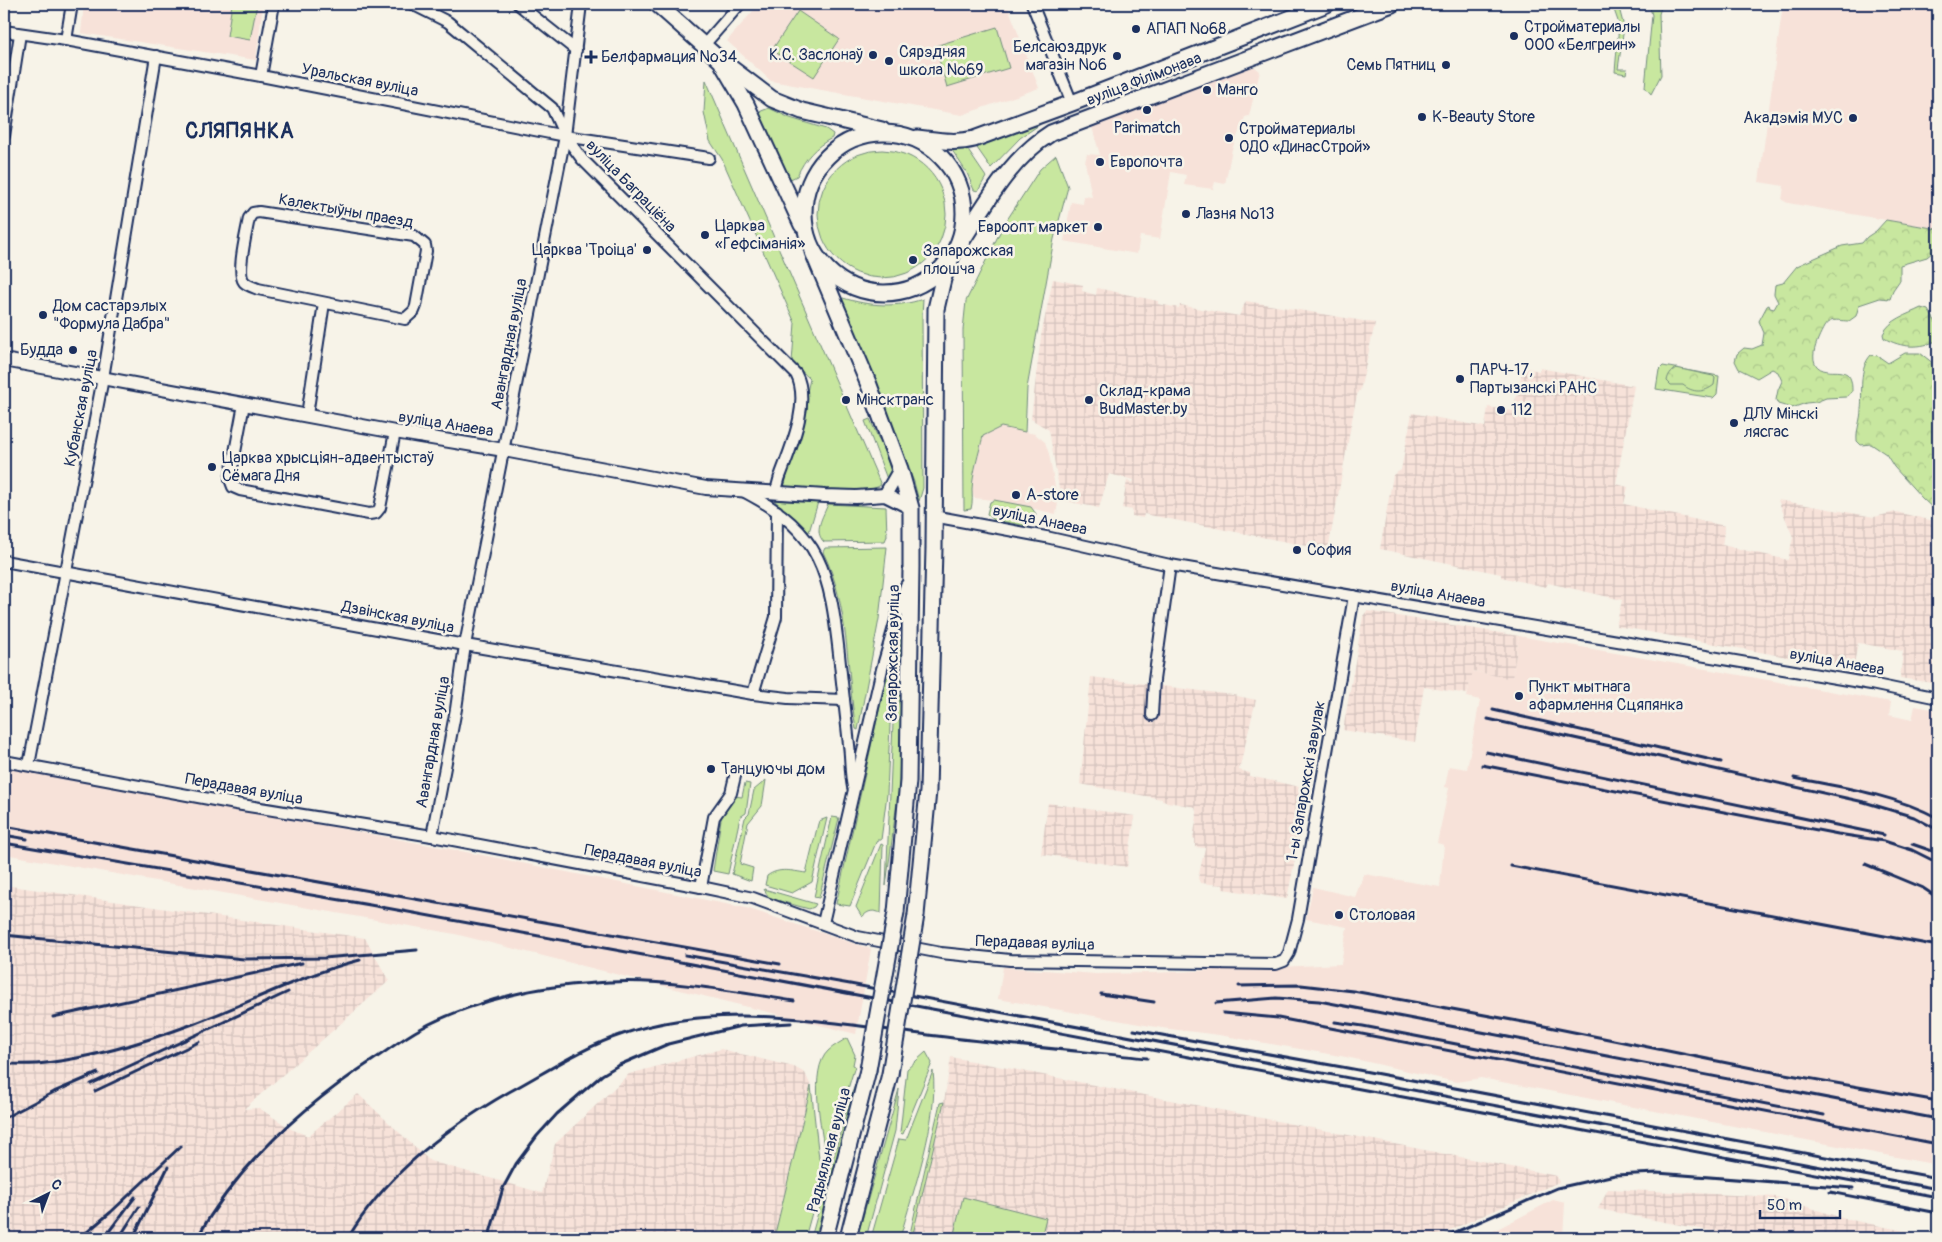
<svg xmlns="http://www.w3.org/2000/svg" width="1942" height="1242" font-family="Pangolin,sans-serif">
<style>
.built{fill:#f7e2d9}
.industrial{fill:url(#industrial-grid)}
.grass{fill:#c8e79f;stroke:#728b7e}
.forest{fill:url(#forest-crowns);stroke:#728b7e}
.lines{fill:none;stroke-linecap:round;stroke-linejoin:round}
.minor-casing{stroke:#1b2f5e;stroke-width:14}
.tertiary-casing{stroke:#1b2f5e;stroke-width:16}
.primary-casing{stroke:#1b2f5e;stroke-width:19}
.minor{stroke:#f7f3e8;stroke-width:10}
.tertiary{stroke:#f7f3e8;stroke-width:12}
.primary{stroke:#f7f3e8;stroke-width:15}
.rail{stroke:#1b2f5e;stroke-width:3}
.primary-bridge-casing{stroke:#1b2f5e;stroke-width:19;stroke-linecap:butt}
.primary-bridge{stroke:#f7f3e8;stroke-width:15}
.poi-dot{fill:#1b2f5e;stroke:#f7f3e8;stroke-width:2}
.labels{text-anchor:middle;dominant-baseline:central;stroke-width:5;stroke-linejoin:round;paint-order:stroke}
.poi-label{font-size:16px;fill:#1b2f5e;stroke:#f7f3e8;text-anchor:start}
.street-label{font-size:16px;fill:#1b2f5e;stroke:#f7f3e8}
.district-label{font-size:21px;font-weight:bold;letter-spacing:1px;fill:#1b2f5e;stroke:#f7f3e8}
</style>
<defs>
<pattern id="industrial-grid" width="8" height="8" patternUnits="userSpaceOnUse" patternTransform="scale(1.25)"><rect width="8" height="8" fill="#f7e2d9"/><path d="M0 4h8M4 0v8" fill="none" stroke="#d3c2bd"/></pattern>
<pattern id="forest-crowns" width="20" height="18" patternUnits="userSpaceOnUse" patternTransform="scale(1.25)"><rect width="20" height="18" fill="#c8e79f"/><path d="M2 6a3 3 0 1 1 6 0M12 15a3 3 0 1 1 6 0" fill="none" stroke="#abc68b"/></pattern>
</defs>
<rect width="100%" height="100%" fill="#f7f3e8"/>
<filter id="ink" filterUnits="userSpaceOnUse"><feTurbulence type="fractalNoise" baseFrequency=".02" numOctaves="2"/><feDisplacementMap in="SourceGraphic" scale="10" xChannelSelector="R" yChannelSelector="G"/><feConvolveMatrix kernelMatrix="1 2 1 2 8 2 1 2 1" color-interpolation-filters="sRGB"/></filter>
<g filter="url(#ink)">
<g class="built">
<path d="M 84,4 L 263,4 L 256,60 L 81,33 Z"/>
<path d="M 759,4 L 1007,4 L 1039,88 L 962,115 L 771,81 L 727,41 Z"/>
<path d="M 1783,4 L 1938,4 L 1938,229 L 1788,203 L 1782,200 L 1784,186 L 1759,182 Z"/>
<path d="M 1248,67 L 1255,67 L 1260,71 L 1249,116 L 1245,117 L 1232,149 L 1225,184 L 1215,182 L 1213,189 L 1184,185 L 1186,175 L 1171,172 L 1160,239 L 1140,236 L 1137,254 L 1064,241 L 1071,202 L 1083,204 L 1084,196 L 1092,197 L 1085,162 L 1087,154 L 1100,155 L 1092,127 Z"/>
<path d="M 1001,427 L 1035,434 L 1045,442 L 1049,454 L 1058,503 L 1056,514 L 994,500 L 974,498 L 972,490 L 975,469 L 983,436 Z"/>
<path d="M 1519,636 L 1891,702 L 1889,715 L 1912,720 L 1915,706 L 1938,710 L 1938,1165 L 1481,1078 L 1456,1082 L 1346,1057 L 1219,1035 L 1162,1028 L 998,999 L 1003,967 L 1096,974 L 1153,973 L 1341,964 L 1347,927 L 1306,919 L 1313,887 L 1355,897 L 1364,874 L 1440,887 L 1444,845 L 1437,843 L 1449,788 L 1445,787 L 1449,766 L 1467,769 L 1480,700 L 1467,697 L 1472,671 L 1512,678 Z"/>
<path d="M 4,765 L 487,856 L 746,908 L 871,949 L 856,1034 L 455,934 L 4,854 Z"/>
<path d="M 1553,1200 L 1565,1203 L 1563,1238 L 1480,1238 Z"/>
</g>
<g class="industrial">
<path d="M 1053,279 L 1083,285 L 1082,291 L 1096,295 L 1097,288 L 1158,301 L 1158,304 L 1179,308 L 1180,305 L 1239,316 L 1246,301 L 1375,323 L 1360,391 L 1358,391 L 1354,409 L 1328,550 L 1144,514 L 1143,518 L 1132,516 L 1132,510 L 1122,508 L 1127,481 L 1133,483 L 1134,480 L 1109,474 L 1099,508 L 1061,500 L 1049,430 L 1031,419 L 1041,336 Z"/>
<path d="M 1523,367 L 1539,371 L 1540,368 L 1634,386 L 1616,484 L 1628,487 L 1624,504 L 1725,526 L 1722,545 L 1788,560 L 1793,537 L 1778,500 L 1874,517 L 1896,512 L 1938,522 L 1938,587 L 1930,641 L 1938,661 L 1938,684 L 1900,678 L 1903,651 L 1858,643 L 1853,669 L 1616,626 L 1622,600 L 1548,583 L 1546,587 L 1501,577 L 1501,574 L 1380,549 L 1393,475 L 1401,470 L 1412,413 L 1485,427 L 1488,407 L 1513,411 Z"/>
<path d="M 1367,611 L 1519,636 L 1512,679 L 1473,671 L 1467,694 L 1424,687 L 1415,742 L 1343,730 L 1363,616 Z"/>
<path d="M 1091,677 L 1233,695 L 1256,700 L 1239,770 L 1250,773 L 1250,776 L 1309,789 L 1287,899 L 1223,889 L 1223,885 L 1200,883 L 1198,878 L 1205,848 L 1195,847 L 1195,839 L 1193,838 L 1197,816 L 1195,807 L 1162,801 L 1162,799 L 1080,784 Z"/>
<path d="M 1048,803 L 1135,816 L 1127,867 L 1041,854 Z"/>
<path d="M 4,885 L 365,938 L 389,981 L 244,1109 L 259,1108 L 291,1129 L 308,1136 L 358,1094 L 430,1161 L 542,1193 L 555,1144 L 629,1074 L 721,1049 L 794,1067 L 805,1073 L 811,1086 L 774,1238 L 4,1238 Z"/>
<path d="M 951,1057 L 1557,1176 L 1559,1182 L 1432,1238 L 912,1238 L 944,1102 Z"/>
<path d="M 1608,1189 L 1777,1197 L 1842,1218 L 1938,1238 L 1746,1238 L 1598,1209 Z"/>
</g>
<g class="grass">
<path d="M 232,4 L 257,4 L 250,40 L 227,36 Z"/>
<path d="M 1612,4 L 1618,4 L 1624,27 L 1618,69 L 1627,69 L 1626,74 L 1615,72 L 1619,24 Z"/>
<path d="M 1649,4 L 1662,4 L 1659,14 L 1661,75 L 1651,94 L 1645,87 L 1652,15 Z"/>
<path d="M 798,11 L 839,39 L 814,77 L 772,50 Z"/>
<path d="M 997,27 L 1009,68 L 947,87 L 935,46 Z"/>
<path d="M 706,80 L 881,485 C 863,497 808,489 784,488 L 810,379 L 792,362 L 795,323 L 722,159 L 710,141 L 704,112 Z"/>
<path d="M 769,108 L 790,118 L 826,129 L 833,134 L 832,138 C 815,147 805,158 797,176 L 788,180 L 759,118 L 759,112 Z"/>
<path d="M 1040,120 L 1042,123 L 1020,138 L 991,168 L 975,145 Z"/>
<path d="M 965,146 L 986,177 L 978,191 L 974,190 L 967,173 L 950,147 Z"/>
<circle cx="882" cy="214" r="64"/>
<path d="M 1056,155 L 1068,187 L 1054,239 L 1027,388 L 1025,432 L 1001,427 L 983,436 C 979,453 973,471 972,489 C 972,496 973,501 971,509 L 964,510 L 963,330 L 966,301 L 1003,226 L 1040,169 Z"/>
<path d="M 843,298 C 869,306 897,308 923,299 L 922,316 L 923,488 L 919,501 L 914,482 L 839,300 Z"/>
<path d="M 1663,366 L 1719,376 L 1717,394 L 1713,398 L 1656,389 L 1659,370 Z"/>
<path d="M 870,419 L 888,461 L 891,473 L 887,479 L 865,421 Z"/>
<path d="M 773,499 L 818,502 L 809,532 Z"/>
<path d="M 994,500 L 1031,507 L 1036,514 L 1034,521 L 1027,526 L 994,520 L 987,514 L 990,502 Z"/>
<path d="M 828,504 L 886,507 L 887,536 L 885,541 L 824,542 C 813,531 823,517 828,504 Z"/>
<path d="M 887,547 L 879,619 L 858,730 L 856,729 C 846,671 850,606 823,552 L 825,548 Z"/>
<path d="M 903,635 L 899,786 L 886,886 L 895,677 L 888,671 L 895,642 Z"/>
<path d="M 887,675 L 892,679 L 887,794 L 881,840 L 877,840 L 850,906 L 836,904 Z"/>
<path d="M 766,780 L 762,806 L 748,823 L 740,864 L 753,868 L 751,881 L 732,874 L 745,818 L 749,814 L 754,790 Z"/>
<path d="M 745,783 L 750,784 L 746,813 L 740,817 L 728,874 L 713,871 L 722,813 L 734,796 L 742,797 Z"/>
<path d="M 832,817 L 839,818 L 819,898 L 814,897 Z"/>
<path d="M 827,818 L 812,882 L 792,893 L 765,885 L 767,876 C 779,867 792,871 806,873 L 818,824 L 819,821 Z"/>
<path d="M 881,844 L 883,845 L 881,913 C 873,910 869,910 862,917 L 856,907 Z"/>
<path d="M 764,889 L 816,904 L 814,907 L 809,909 L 769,898 Z"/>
<path d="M 847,1038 L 855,1055 L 853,1065 L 855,1066 L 828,1154 L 825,1155 C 822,1130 808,1070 828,1051 C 833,1046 841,1042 847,1038 Z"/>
<path d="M 926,1052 L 932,1063 L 903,1134 L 900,1133 L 907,1069 Z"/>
<path d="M 861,1069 L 818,1238 L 811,1238 L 849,1101 Z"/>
<path d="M 933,1071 C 939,1119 913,1191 900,1238 L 871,1238 L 899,1139 L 906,1140 Z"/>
<path d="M 811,1086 L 819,1159 L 826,1162 L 805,1238 L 774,1238 Z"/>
<path d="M 899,1089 L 895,1131 L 866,1238 L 857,1238 Z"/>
<path d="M 944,1102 L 912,1238 L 909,1238 L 940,1103 Z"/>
<path d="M 963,1197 L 1046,1218 L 1041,1238 L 953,1238 Z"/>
</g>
<g class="forest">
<path d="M 1886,220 L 1938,229 L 1938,248 L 1927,257 L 1900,265 L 1900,280 L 1893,290 L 1890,299 L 1880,298 L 1859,305 L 1856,316 L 1849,321 C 1839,321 1830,317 1824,327 C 1817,340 1803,368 1828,371 C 1834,372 1841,370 1847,374 C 1852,378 1852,386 1852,392 L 1846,397 L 1826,398 L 1816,402 L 1806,403 L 1792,408 L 1778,404 L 1776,400 L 1778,390 L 1782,381 L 1778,372 L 1772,369 L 1757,378 L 1739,369 L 1735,361 L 1737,354 L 1744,348 L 1752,349 L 1762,345 L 1764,333 L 1759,321 L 1767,306 L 1769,305 L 1770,308 L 1774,309 L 1778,302 L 1774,294 L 1775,285 L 1783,283 L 1797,266 L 1842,246 L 1862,243 L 1867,237 L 1876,231 Z"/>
<path d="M 1921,308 L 1928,310 L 1938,325 L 1938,340 C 1921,349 1901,348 1884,338 L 1883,334 C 1890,319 1907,315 1921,308 Z"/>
<path d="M 1905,353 L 1920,353 L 1938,367 L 1938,513 L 1922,498 L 1894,467 L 1886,454 L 1871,444 L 1861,445 L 1857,441 C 1856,430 1861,420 1861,409 C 1863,392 1858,369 1871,355 L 1878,356 L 1888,363 Z"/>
<path d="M 1676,368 L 1713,376 L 1715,378 L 1714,385 C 1704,393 1693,393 1683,385 L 1671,385 L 1667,381 C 1668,375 1671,371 1676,368 Z"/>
</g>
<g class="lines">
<defs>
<g id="minor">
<path d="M 412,4 L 448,22 L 552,108 L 565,136 L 582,159 L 796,374 C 811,402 791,447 781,474 C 778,480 778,487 775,493"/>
<path d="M 518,4 L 576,50"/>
<path d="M 1032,4 L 1072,103"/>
<path d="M 4,31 L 66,40 L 261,76 L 565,136 L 709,158"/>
<path d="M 66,40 L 72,4"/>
<path d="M 704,45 L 740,4"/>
<path d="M 261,76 L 274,4"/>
<path d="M 4,136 L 20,34"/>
<path d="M 259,212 L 414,236 L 425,245 L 426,251 L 416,306 L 414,311 L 405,319 L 258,289 C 253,287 247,285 244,282 C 236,272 247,231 249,218 L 253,213 Z"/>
<path d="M 244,404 L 230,479 L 233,487 L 240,490 L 369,514 L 376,513 L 380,508 L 395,432"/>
<path d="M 307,415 L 324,303"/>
<path d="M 745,492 C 822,532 830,574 839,654 C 842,685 846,715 849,745 C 851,760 850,773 853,787"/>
<path d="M 933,516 L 1046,537 L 1170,565 L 1871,684 L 1938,698"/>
<path d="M 4,561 L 465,645 L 753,694 L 788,698 L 844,700"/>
<path d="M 753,694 L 776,617 L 777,511"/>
<path d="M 1152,715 L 1154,680 L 1170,565"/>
<path d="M 4,761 L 236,804 L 432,836 L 701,887 L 753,898 L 858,937 L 941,953 L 1010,960 L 1276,964 L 1284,961 L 1289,953 L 1298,919 L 1354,596"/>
<path d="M 29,765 L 103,378 L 156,56"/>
<path d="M 432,836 L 456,709 L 465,645 L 565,136 L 581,4"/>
<path d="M 701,887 L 714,817 L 731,793 L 736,772"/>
<path d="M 823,923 L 882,669 L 906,585"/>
</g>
<g id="tertiary">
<path d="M 4,360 L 395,432 L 504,450 L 706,488 L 825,496 L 856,497 L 885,495 L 911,508"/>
<path d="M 885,495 L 900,469"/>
</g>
<g id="primary">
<path d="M 657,4 L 719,59 L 772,99 L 802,111 L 882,130"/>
<path d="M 723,65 L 746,104 L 802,225"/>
<circle cx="884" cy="213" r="80"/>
<path d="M 917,138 C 936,140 955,144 974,139 L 1072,103 L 1327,4"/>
<path d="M 956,250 C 983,209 1008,160 1051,133 L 1392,4"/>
<path d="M 813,252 L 869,385 L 900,469 L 911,508 L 911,567 L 908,781 L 896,912"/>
<path d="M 916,915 L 928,791 L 934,548 L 936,309 L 943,279 L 951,258"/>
<path d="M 825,1238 L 868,1070"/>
<path d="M 848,1238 L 890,1074"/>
</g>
</defs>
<use href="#minor" class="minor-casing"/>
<use href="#tertiary" class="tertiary-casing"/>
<use href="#primary" class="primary-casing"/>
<use href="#minor" class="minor"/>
<use href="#tertiary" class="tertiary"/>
<use href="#primary" class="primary"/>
<g class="rail">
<path d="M 1493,710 L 1721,762"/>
<path d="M 1488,719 L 1864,802 L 1914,817 L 1938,830"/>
<path d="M 1486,752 L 1884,835"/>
<path d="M 1482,765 L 1838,834 L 1884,841 L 1912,850 L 1938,863"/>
<path d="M 1794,778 C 1842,787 1895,795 1938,818"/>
<path d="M 4,826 L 780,964"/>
<path d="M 4,835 L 27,839"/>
<path d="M 4,843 L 370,905 L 643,955 L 1938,1197"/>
<path d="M 1912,844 L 1938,853"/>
<path d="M 1865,864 L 1923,888 L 1938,898"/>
<path d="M 1511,866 L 1938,946"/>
<path d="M 4,935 L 244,959 L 324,958 L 417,950"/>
<path d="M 685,955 L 850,984 L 1938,1189"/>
<path d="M 1239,986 L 1301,985 L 1353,991 L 1534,1024 L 1757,1069 L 1938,1101"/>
<path d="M 1101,994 L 1154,1002"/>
<path d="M 1216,1003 L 1276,998 L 1319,1001 L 1938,1119"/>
<path d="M 1223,1013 L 1278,1018 L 1938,1144"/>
<path d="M 53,1017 L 302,963"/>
<path d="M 1335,1022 L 1363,1026 L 1824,1115"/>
<path d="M 1134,1030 L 1342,1067 L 1938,1178"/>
<path d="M 4,1064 C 18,1064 32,1065 46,1063 C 96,1057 145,1042 193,1024 C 249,1003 301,975 360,960"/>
<path d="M 91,1084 L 288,992"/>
<path d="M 95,1091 L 199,1042"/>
<path d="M 4,1118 L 54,1092 L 98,1073"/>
<path d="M 1830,1192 L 1938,1213"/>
<path d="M 490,1233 L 503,1188 L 516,1164 L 537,1136 L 557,1114 L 602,1075 L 617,1066 L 668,1044 L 741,1026 L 791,1023"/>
<path d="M 80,1238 L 111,1212 L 181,1146"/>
<path d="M 104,1238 L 135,1197"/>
<path d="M 119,1238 L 139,1207"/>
<path d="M 133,1238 L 168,1167"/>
<path d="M 197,1238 C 240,1162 304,1105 376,1058 C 391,1048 405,1037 420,1029 C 449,1013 488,1000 520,993 C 549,986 580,984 610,982 C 667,979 737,992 794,1001"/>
<path d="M 348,1238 C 386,1174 446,1128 509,1092 C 546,1072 583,1047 623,1034 C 725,999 833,1024 937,1036 C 1007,1045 1077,1051 1147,1058"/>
<path d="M 1442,1238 L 1557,1188 L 1615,1175 L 1657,1173 L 1853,1188"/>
</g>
<defs>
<g id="primary-bridge">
<path d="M 868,1070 L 896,912"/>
<path d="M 890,1074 L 916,915"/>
</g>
</defs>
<use href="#primary-bridge" class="primary-bridge-casing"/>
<use href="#primary-bridge" class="primary-bridge"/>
</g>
</g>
<g class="poi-dot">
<circle cx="1136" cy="29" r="5"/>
<circle cx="1514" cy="36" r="5"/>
<circle cx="873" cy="55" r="5"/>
<circle cx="1117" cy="56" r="5"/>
<path d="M588.5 49.5h5v5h5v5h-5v5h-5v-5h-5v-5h5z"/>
<circle cx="889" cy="61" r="5"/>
<circle cx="1446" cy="65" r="5"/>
<circle cx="1207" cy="90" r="5"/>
<circle cx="1147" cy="110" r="5"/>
<circle cx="1422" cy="117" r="5"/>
<circle cx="1853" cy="118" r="5"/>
<circle cx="1229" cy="138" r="5"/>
<circle cx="1100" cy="162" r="5"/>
<circle cx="1186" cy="214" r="5"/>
<circle cx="1098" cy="227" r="5"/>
<circle cx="705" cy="235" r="5"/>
<circle cx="647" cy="250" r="5"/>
<circle cx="913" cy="260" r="5"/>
<circle cx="43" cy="315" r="5"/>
<circle cx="73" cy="350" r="5"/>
<circle cx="1460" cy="379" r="5"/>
<circle cx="846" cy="400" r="5"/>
<circle cx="1089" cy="400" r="5"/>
<circle cx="1501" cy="410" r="5"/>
<circle cx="1734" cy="423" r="5"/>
<circle cx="212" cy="467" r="5"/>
<circle cx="1016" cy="495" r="5"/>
<circle cx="1297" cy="550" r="5"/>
<circle cx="1519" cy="696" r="5"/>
<circle cx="711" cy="769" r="5"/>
<circle cx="1339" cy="915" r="5"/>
</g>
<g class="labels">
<g class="poi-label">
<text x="1524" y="27">Стройматериалы<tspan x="1524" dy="18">ООО «Белгреин»</tspan></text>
<text x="1146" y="29">АПАП №68</text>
<text x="1107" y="47" text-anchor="end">Белсаюздрук<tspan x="1107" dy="18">магазін №6</tspan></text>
<text x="899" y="52">Сярэдняя<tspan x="899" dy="18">школа №69</tspan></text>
<text x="863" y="55" text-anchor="end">К.С. Заслонаў</text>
<text x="601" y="57">Белфармация №34</text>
<text x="1436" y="65" text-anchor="end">Семь Пятниц</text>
<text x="1217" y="90">Манго</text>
<text x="1432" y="117">K-Beauty Store</text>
<text x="1843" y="118" text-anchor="end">Акадэмія МУС</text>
<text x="1147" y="128" text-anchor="middle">Parimatch</text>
<text x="1239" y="129">Стройматериалы<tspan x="1239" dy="18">ОДО «ДинасСтрой»</tspan></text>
<text x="1110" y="162">Европочта</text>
<text x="1196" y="214">Лазня №13</text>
<text x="715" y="226">Царква<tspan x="715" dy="18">«Гефсіманія»</tspan></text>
<text x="1088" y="227" text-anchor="end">Евроопт маркет</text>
<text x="637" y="250" text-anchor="end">Царква 'Троіца'</text>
<text x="923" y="251">Запарожская<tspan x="923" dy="18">плошча</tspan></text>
<text x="53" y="306">Дом састарэлых<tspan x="53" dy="18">"Формула Дабра"</tspan></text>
<text x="63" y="350" text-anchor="end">Будда</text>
<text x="1470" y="370">ПАРЧ-17,<tspan x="1470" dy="18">Партызанскі РАНС</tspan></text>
<text x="1099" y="391">Склад-крама<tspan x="1099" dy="18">BudMaster.by</tspan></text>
<text x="856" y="400">Мінсктранс</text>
<text x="1511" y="410">112</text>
<text x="1744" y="414">ДЛУ Мінскі<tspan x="1744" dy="18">лясгас</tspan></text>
<text x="222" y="458">Царква хрысціян-адвентыстаў<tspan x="222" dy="18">Сёмага Дня</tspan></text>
<text x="1026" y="495">А-store</text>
<text x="1307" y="550">София</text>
<text x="1529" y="687">Пункт мытнага<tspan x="1529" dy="18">афармлення Сцяпянка</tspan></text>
<text x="721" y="769">Танцуючы дом</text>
<text x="1349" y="915">Столовая</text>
</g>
<g class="street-label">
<text transform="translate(1144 79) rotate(-21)">вуліца Філімонава</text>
<text transform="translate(360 80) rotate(11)">Уральская вуліца</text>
<text transform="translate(631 186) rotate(46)">вуліца Баграціёна</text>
<text transform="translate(346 211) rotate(10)">Калектыўны праезд</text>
<text transform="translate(509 344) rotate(-79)">Авангардная вуліца</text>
<text transform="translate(81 408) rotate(-79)">Кубанская вуліца</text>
<text transform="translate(446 424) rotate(9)">вуліца Анаева</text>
<text transform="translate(1040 520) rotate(12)">вуліца Анаева</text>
<text transform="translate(1438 594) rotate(10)">вуліца Анаева</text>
<text transform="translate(398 617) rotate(11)">Дзвінская вуліца</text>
<text transform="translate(893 653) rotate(-89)">Запарожская вуліца</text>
<text transform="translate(1837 662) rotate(10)">вуліца Анаева</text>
<text transform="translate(433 742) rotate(-80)">Авангардная вуліца</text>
<text transform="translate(1306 781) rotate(-80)">1-ы Запарожскі завулак</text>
<text transform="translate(244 789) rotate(10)">Перадавая вуліца</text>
<text transform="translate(643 861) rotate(11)">Перадавая вуліца</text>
<text transform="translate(1035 943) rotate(2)">Перадавая вуліца</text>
<text transform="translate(829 1150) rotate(-75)">Радыяльная вуліца</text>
</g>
<g class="district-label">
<text x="240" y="131">СЛЯПЯНКА</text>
</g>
</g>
<rect width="1942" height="1242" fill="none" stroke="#f7f3e8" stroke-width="20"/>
<rect x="10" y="10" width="1922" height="1222" fill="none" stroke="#1b2f5e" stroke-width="2" filter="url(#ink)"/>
<g transform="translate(48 1194) rotate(42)" stroke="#f7f3e8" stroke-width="4" paint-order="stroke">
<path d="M0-4L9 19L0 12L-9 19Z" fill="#1b2f5e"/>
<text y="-8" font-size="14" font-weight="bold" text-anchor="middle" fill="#1b2f5e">С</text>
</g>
<path d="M1760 1210v8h80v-8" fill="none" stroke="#1b2f5e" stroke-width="2.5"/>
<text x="1767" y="1210" font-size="15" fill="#1b2f5e" stroke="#f7f3e8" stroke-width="4" paint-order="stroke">50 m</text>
</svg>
